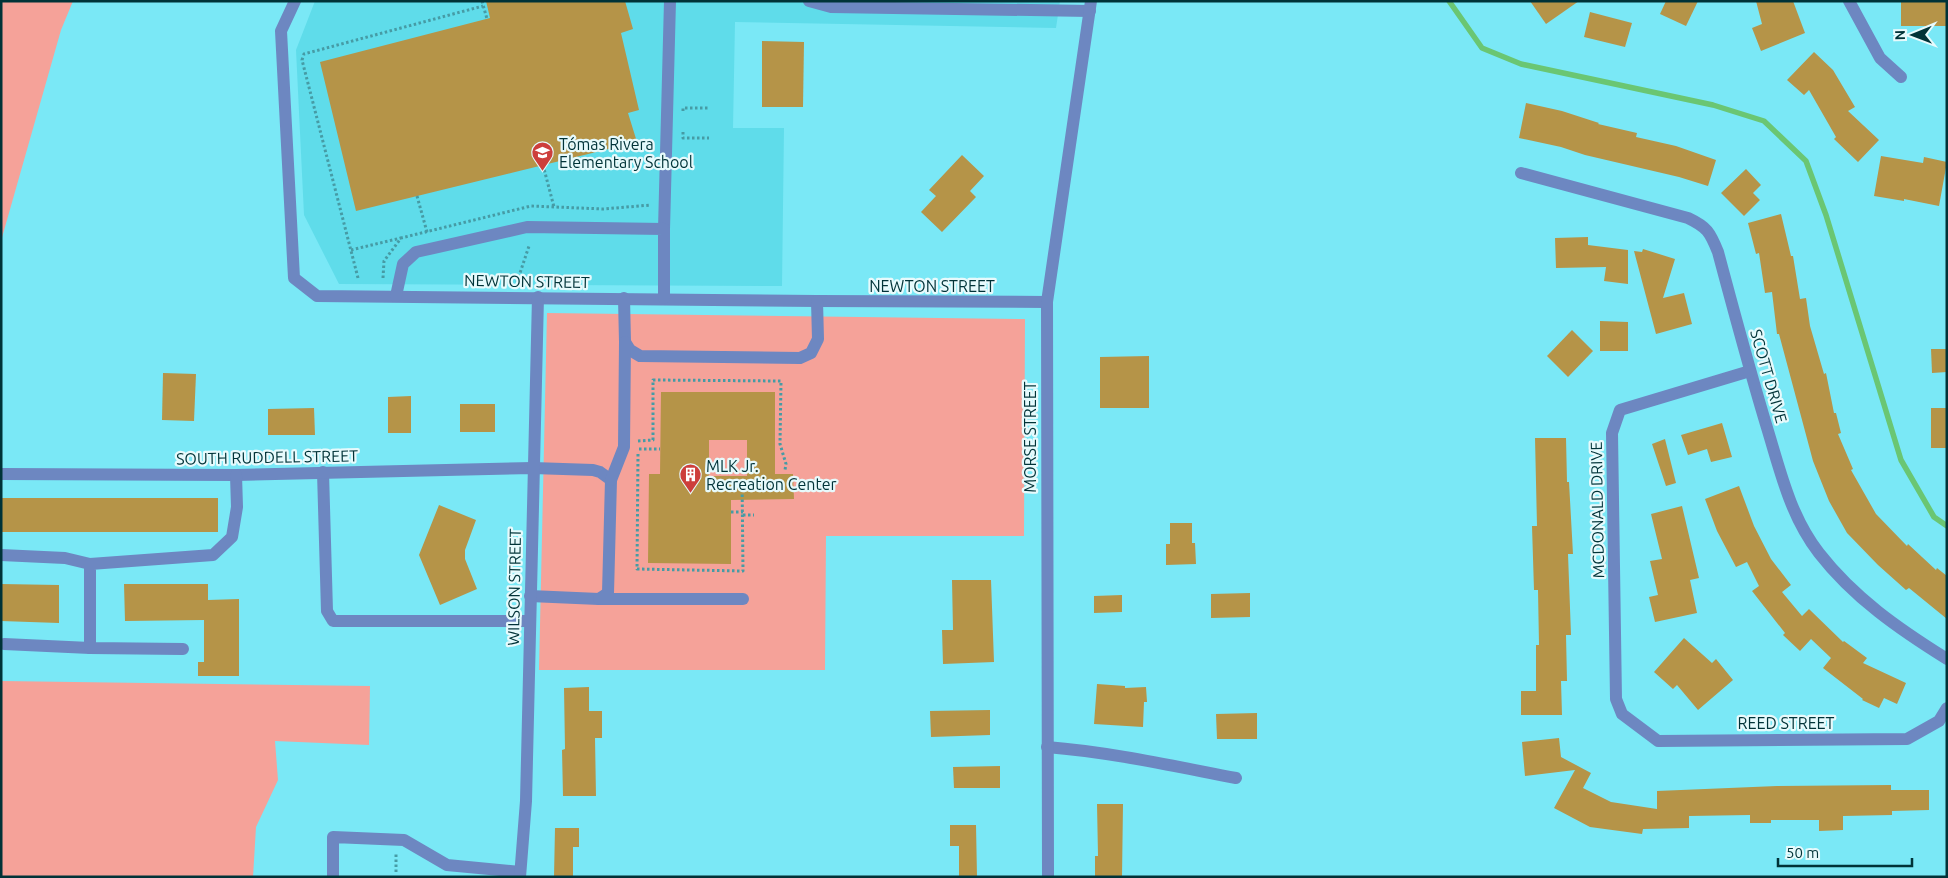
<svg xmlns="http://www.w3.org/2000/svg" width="1948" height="878" font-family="Ubuntu,sans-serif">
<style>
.built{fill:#5fdcea}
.green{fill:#f5a299}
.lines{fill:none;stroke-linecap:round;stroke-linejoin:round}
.stream{stroke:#6ac673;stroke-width:5.5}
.building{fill:#b59448;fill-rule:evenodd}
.path{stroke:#469ba5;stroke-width:3;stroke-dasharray:2.5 2.5;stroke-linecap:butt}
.minor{stroke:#6d87c1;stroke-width:12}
.labels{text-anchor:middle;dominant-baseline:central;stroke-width:4.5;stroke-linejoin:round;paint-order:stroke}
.poi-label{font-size:16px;fill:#003338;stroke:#e7fafc;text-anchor:start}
.street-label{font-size:16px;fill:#003338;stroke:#e7fafc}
</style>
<rect width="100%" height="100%" fill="#7ae8f6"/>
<path class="built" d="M 315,1 L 1060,1 L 1056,28 L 735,22 L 733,128 L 784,128 L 782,286 L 339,284 L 304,215 L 296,50 Z"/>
<g class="green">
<path d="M 1,1 L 73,1 L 61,30 L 1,241 Z"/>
<path d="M 547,313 L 1025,319 L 1024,536 L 826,536 L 825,670 L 539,670 Z"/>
<path d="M 1,681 L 370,686 L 369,745 L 275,741 L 278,780 L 256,827 L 253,877 L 1,877 Z"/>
</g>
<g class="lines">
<path class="stream" d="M 1449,1 L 1482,48 L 1521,64 L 1713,105 L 1764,121 L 1806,161 L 1826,215 L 1901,460 L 1934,517 L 1947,526"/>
</g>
<g class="building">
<path d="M 486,1 L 625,1 L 633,29 L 621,33 L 639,110 L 628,113 L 637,142 L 356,211 L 320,62 L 490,18 Z"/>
<path d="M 1530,1 L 1579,1 L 1546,24 Z"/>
<path d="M 1666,1 L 1698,1 L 1686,26 L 1660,14 Z"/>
<path d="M 1756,1 L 1793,1 L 1805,33 L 1761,51 L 1752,28 L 1762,24 Z"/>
<rect x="1901" y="1" width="46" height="25"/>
<path d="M 1590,12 L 1632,23 L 1625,47 L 1584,37 Z"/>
<path d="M 762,41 L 804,42 L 803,107 L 762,107 Z"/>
<path d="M 1814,52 L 1833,70 L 1855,107 L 1848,111 L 1879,140 L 1858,162 L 1834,139 L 1836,137 L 1809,90 L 1804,95 L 1787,80 Z"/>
<path d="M 1526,103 L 1562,111 L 1599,123 L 1598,124 L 1637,133 L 1636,137 L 1676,146 L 1716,160 L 1708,186 L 1679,177 L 1585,155 L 1561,147 L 1519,138 Z"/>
<path d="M 962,155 L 984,176 L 970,191 L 976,197 L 942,232 L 921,212 L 936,196 L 929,190 Z"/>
<path d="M 1881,156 L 1923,163 L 1924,157 L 1947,162 L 1939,206 L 1904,199 L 1904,201 L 1874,196 Z"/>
<path d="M 1746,169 L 1761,185 L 1753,193 L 1760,200 L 1744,216 L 1721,193 Z"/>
<path d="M 1781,214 L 1791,256 L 1793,256 L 1800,299 L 1806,298 L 1810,326 L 1824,374 L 1826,373 L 1834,413 L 1836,413 L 1841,433 L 1838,434 L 1853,469 L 1851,470 L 1876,514 L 1907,546 L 1908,544 L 1936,570 L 1937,568 L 1947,576 L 1947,619 L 1909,588 L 1906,590 L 1878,565 L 1847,533 L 1829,501 L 1813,461 L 1779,334 L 1777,334 L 1772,292 L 1765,293 L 1759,253 L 1756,254 L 1748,223 Z"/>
<path d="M 1588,237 L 1588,245 L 1628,250 L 1628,284 L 1604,281 L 1606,267 L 1556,268 L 1555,238 Z"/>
<path d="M 1643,249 L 1675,259 L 1663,298 L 1684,293 L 1692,324 L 1656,334 L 1634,251 L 1642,252 Z"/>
<path d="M 1600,321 L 1628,322 L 1628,351 L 1600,351 Z"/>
<path d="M 1572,330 L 1593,351 L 1568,377 L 1547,356 Z"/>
<path d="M 1931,349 L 1947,349 L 1947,372 L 1932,373 Z"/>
<path d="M 1149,356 L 1149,408 L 1100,408 L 1100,357 Z"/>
<path d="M 163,373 L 196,374 L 194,421 L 162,420 Z"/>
<path d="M 661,392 L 775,392 L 775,474 L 793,474 L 794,499 L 731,500 L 731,564 L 648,563 L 649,474 L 660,474 ZM 709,440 L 747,440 L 747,476 L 709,476 Z"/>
<path d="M 411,396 L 411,433 L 388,433 L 388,397 Z"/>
<rect x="460" y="404" width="35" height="28"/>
<path d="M 314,408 L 315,435 L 268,435 L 268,409 Z"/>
<rect x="1931" y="408" width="16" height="40"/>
<path d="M 1722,423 L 1732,457 L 1711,462 L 1707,449 L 1688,455 L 1681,435 Z"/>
<path d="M 1535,438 L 1566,438 L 1567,482 L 1569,482 L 1573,554 L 1568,554 L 1571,635 L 1566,635 L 1567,681 L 1561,681 L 1562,715 L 1521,715 L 1521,691 L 1536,691 L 1536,645 L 1539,645 L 1538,590 L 1534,590 L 1532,526 L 1537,526 Z"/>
<path d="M 1665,439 L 1676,483 L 1666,486 L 1652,444 Z"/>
<path d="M 1739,486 L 1754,526 L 1771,559 L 1791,585 L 1782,592 L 1802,616 L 1809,609 L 1843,642 L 1844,641 L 1867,658 L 1863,663 L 1906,683 L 1897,704 L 1884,698 L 1879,708 L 1862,700 L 1863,699 L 1823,668 L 1831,658 L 1811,639 L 1800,651 L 1783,635 L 1785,633 L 1752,591 L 1759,586 L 1747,562 L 1736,567 L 1717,531 L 1705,499 Z"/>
<rect x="1" y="498" width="217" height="34"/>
<path d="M 439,505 L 476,520 L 465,550 L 465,559 L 477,589 L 440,605 L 419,555 Z"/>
<path d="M 1682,506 L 1699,578 L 1690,580 L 1697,613 L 1655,622 L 1649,597 L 1658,595 L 1650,561 L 1662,559 L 1651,514 Z"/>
<path d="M 1170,523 L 1192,523 L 1192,543 L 1195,543 L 1196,564 L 1166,565 L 1166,544 L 1170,544 Z"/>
<path d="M 952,580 L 991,580 L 994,662 L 943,664 L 942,630 L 953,630 Z"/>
<path d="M 1,584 L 59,585 L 59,623 L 1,621 Z"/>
<path d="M 124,584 L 208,584 L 208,600 L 239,599 L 239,676 L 198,676 L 198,662 L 204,662 L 204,620 L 125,621 Z"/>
<path d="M 1250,593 L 1250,617 L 1211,618 L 1211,594 Z"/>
<path d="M 1122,595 L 1122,612 L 1094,613 L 1094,596 Z"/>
<path d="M 1684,638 L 1712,663 L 1716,659 L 1733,680 L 1698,710 L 1677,685 L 1673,689 L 1654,672 Z"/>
<path d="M 1097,684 L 1125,686 L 1125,688 L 1146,687 L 1147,702 L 1144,702 L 1143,727 L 1094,724 Z"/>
<path d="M 589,687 L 589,711 L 602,711 L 602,738 L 595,738 L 596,796 L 563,796 L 562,750 L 565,749 L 564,688 Z"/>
<path d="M 990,710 L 990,735 L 931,737 L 930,711 Z"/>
<path d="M 1257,713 L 1257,739 L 1217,739 L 1216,714 Z"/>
<path d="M 1559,738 L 1561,757 L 1591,773 L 1583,788 L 1611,802 L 1657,809 L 1657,791 L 1777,786 L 1891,785 L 1891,790 L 1929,790 L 1929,810 L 1892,811 L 1892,815 L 1843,816 L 1843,830 L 1819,831 L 1819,820 L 1771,820 L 1771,823 L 1750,823 L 1750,815 L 1689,816 L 1689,828 L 1643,829 L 1642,834 L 1590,827 L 1554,808 L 1575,770 L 1525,776 L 1522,742 Z"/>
<path d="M 1000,766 L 1000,788 L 954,788 L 953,767 Z"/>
<path d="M 1097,804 L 1123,804 L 1122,877 L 1095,877 L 1095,856 L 1098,856 Z"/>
<path d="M 950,825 L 976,825 L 977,877 L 959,877 L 959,846 L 950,846 Z"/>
<path d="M 555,828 L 579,828 L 579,847 L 573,847 L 573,877 L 554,877 Z"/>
</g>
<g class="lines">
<g class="path">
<path d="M 482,1 L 487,19"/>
<path d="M 683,111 L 683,108 L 710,108"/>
<path d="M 683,132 L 683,138 L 709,138"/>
<path d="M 543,165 L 554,207"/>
<path d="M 417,196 L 427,232"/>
<path d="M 351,250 L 401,238"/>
<path d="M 358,278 L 302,60 L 304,54 L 483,6"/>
<path d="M 383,278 L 384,261 L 401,238 L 531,206 L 603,209 L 651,205"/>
<path d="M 517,282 L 529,246"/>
<path d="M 638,441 L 653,440 L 653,380 L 781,381 L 780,444 L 786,464 L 785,470"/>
<path d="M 639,449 L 660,449"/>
<path d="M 638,454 L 637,569 L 743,571 L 742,477"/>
<path d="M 731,512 L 743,512"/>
<path d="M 743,515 L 754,515"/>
<path d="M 396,872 L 396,853"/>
</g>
<g class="minor">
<path d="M 295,1 L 281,31 L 294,278 L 317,296 L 817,301 L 1047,302"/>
<path d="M 809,1 L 831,7 L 1090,11"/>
<path d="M 1849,1 L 1880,58 L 1901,77"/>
<path d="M 1521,173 L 1688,218 C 1707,227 1710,232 1718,252 C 1734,312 1750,372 1768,431 C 1781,474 1791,517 1819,553 C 1854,598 1899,629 1947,659"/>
<path d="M 664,229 L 670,1"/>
<path d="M 396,296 L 403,264 L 416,252 L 527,227 L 664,229 L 664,298"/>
<path d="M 624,298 L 625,342 L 630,350 L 640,356 L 800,358 L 811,353 L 818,339 L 817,301"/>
<path d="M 1750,371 L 1620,410 L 1612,433 L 1616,699 L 1622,714 L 1658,741 L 1907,739 L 1939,721 L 1947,708"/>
<path d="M 323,472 L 327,611 L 333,621 L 529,621"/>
<path d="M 1,474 L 236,475 L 533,468 L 593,470 L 600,472 L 611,480 L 608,593 L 599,599 L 530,596"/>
<path d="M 611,480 L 624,447 L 625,342"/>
<path d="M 1,555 L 65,558 L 90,564"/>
<path d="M 599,599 L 743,599"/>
<path d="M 4,644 L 90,648"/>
<path d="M 183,649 L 90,648 L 90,564 L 213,555 L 232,537 L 237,507 L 236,475"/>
<path d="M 1047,747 C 1110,752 1173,766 1236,778"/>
<path d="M 333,877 L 333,837 L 404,840 L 447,865 L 520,872"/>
<path d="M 520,877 L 526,801 L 538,297"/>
<path d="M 1048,877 L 1047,302 L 1091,1"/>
</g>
</g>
<defs>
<symbol id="school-pin" viewBox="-11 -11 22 30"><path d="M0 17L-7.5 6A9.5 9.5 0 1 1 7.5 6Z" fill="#cd3e3b" stroke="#e7fafc"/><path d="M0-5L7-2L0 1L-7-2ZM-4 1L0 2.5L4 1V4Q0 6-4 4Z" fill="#fff"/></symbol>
<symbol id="building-pin" viewBox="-11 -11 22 30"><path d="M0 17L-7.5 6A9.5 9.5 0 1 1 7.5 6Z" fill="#cd3e3b" stroke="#e7fafc"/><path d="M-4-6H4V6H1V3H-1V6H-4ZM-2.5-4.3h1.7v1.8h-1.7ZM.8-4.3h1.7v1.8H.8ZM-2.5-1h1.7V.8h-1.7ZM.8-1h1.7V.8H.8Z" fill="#fff"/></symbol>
</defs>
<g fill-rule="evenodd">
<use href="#school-pin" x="530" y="140" width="25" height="34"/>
<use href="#building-pin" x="678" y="462" width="25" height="34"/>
</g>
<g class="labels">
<g class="poi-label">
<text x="559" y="144">Tómas Rivera<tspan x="559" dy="18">Elementary School</tspan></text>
<text x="706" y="466">MLK Jr.<tspan x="706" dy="18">Recreation Center</tspan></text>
</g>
<g class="street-label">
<text transform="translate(527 281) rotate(1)">NEWTON STREET</text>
<text x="932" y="286">NEWTON STREET</text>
<text transform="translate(1769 376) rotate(74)">SCOTT DRIVE</text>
<text transform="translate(1030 437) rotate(-90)">MORSE STREET</text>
<text transform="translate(267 457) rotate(-1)">SOUTH RUDDELL STREET</text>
<text transform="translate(1597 510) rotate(-91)">MCDONALD DRIVE</text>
<text transform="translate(514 587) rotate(-89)">WILSON STREET</text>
<text x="1786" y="723">REED STREET</text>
</g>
</g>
<rect width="1948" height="878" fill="none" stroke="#003338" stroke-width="5"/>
<g transform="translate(1913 35) rotate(269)" stroke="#e7fafc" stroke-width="4" paint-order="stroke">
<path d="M0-4L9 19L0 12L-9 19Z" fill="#003338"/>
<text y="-8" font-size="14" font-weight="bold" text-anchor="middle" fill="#003338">N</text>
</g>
<path d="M1778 858v8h134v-8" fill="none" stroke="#003338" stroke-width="2.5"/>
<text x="1786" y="858" font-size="15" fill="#003338" stroke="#e7fafc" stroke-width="4" paint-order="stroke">50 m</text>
</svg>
